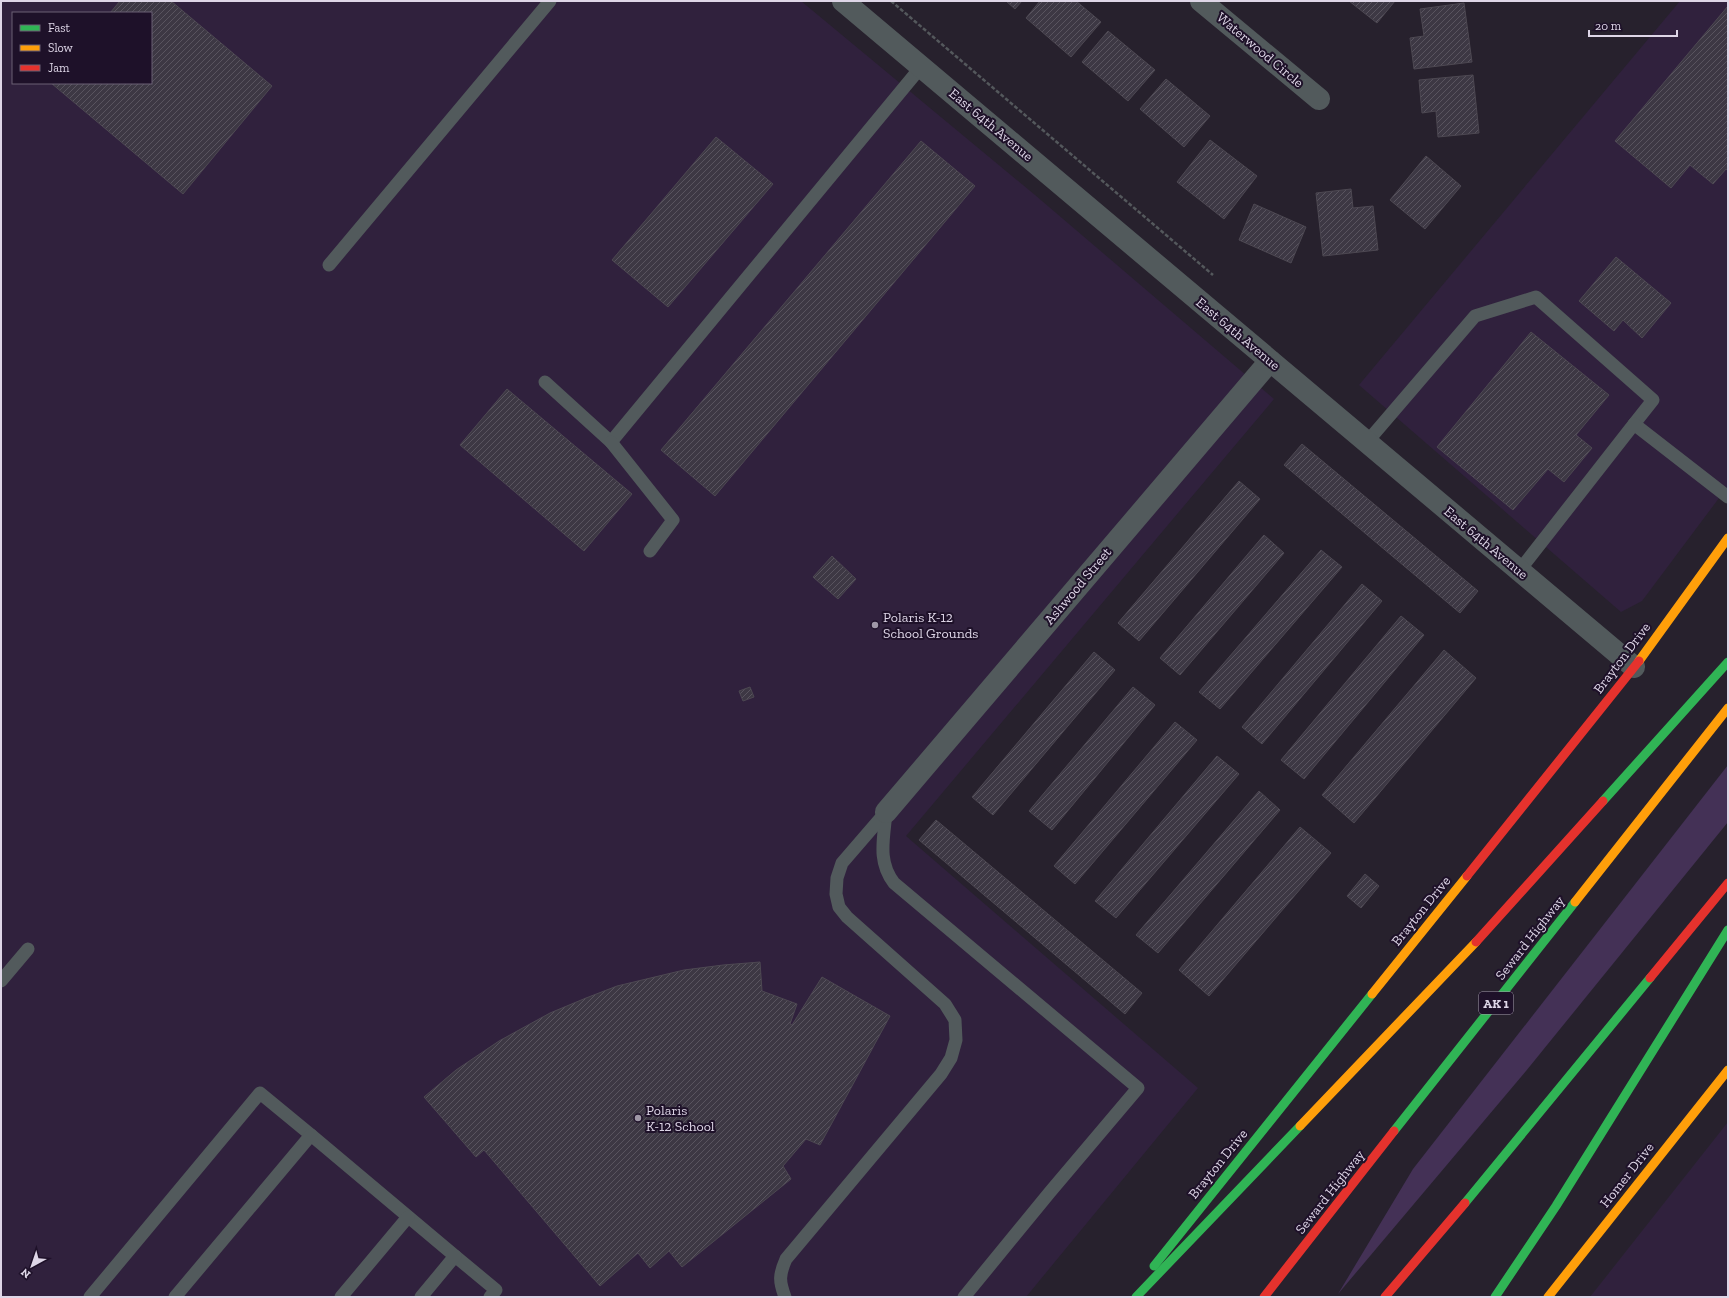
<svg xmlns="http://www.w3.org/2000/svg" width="1729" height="1298" font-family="'Zilla Slab',serif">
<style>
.built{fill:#30213d;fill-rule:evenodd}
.grass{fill:#443156}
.building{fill:url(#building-hatch);stroke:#4d4852}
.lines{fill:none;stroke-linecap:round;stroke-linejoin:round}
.path{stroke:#54585c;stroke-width:2.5;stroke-dasharray:4 2;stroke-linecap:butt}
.lane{stroke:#525a5c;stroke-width:13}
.street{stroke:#525a5c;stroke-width:22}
.fast{stroke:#30b455;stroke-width:9}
.slow{stroke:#ff9f0a;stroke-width:9}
.jam{stroke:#e5322d;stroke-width:9}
.poi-dot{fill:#9e97a6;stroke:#1e1129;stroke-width:1.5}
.labels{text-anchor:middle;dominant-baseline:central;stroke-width:4;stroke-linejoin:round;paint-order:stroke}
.shield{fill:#1e1129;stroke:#a49bae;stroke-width:1}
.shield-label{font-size:13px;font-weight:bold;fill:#ded6e7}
.street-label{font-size:14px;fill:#ded6e7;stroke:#1e1129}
.poi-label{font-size:14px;fill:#ded6e7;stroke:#1e1129;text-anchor:start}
</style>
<defs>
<pattern id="building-hatch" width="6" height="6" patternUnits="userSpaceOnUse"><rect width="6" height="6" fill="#3d3844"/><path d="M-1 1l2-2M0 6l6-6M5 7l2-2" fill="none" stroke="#59545f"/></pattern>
</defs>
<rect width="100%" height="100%" fill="#27212d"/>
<g class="built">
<path d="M 1,1 L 801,1 L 1035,195 L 1274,399 L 906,836 L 1198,1088 L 1026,1297 L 1,1297 ZM 13,13 L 151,13 L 151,83 L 13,83 Z"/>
<path d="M 1680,1 L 1728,1 L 1728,486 L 1642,601 L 1621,612 L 1359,385 Z"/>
<path d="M 1728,1122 L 1728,1297 L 1590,1297 Z"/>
</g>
<path class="grass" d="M 1728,765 L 1728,822 L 1526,1071 L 1338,1294 L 1413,1169 Z"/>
<g class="building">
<path d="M 120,1 L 171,1 L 272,86 L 183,194 L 51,83 L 151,83 L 151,13 L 110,13 Z"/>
<path d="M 1006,1 L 1022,1 L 1015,9 Z"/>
<path d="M 1040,1 L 1076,1 L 1101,22 L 1071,57 L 1026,18 Z"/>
<path d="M 1349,1 L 1395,1 L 1377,23 Z"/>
<path d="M 1464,3 L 1472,62 L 1414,69 L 1410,38 L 1424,36 L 1420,9 Z"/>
<path d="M 1728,6 L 1728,171 L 1726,169 L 1713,184 L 1690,165 L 1671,188 L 1615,141 Z"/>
<path d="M 1108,31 L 1155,70 L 1128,101 L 1082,62 Z"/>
<path d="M 1473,75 L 1479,133 L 1438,137 L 1436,111 L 1422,113 L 1419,80 Z"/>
<path d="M 1166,79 L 1210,116 L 1184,147 L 1140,109 Z"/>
<path d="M 716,137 L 773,184 L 668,307 L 612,260 Z"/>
<path d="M 1210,140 L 1257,176 L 1224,219 L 1177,182 Z"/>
<path d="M 921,141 L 975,186 L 715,496 L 661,450 Z"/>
<path d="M 1426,156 L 1461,186 L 1425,229 L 1390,200 Z"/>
<path d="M 1351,189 L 1353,208 L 1373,206 L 1378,250 L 1323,256 L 1316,193 Z"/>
<path d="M 1254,204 L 1306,227 L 1291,263 L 1239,240 Z"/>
<path d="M 1616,257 L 1671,303 L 1642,338 L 1623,320 L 1614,331 L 1579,301 Z"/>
<path d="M 1531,332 L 1609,395 L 1576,435 L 1592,448 L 1564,482 L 1548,469 L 1513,510 L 1437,447 Z"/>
<path d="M 507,389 L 632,494 L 584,551 L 460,445 Z"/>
<path d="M 1302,444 L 1478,591 L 1460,613 L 1284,465 Z"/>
<path d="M 1239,481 L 1260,499 L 1139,641 L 1118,623 Z"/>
<path d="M 1264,535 L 1284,553 L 1180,675 L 1160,658 Z"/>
<path d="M 1321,550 L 1342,567 L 1220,709 L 1199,692 Z"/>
<path d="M 832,556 L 856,579 L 838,599 L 813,577 Z"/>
<path d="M 1362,584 L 1382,601 L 1262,744 L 1242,727 Z"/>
<path d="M 1401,616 L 1424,635 L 1304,779 L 1281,760 Z"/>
<path d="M 1444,650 L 1476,678 L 1354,823 L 1322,795 Z"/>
<path d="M 1094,652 L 1115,670 L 993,815 L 972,797 Z"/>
<path d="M 750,687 L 754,697 L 743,701 L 739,691 Z"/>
<path d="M 1133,687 L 1155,705 L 1052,830 L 1029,811 Z"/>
<path d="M 1175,722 L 1197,740 L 1075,884 L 1054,866 Z"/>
<path d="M 1217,756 L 1239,774 L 1116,918 L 1095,901 Z"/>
<path d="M 1259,791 L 1280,810 L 1158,953 L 1136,935 Z"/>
<path d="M 936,820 L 1142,993 L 1125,1014 L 919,840 Z"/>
<path d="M 1300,827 L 1331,853 L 1209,996 L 1179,970 Z"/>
<path d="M 1365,874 L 1379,886 L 1361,908 L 1347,896 Z"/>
<path d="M 760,962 L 762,991 L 797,1004 L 790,1024 L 792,1025 L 822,977 L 890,1016 L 820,1145 L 806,1139 L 783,1166 L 791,1179 L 682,1267 L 669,1251 L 650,1268 L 638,1253 L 600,1286 L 484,1150 L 476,1157 L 424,1097 L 456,1070 L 499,1041 L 550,1013 L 586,998 L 617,986 L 684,970 L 723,965 Z"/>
</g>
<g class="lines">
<path class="path" d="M 891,1 L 1213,275"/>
<g class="lane">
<path d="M 329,265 L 550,1"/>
<path d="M 545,382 L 611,442 L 921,67"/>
<path d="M 611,442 L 673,520 L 650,551"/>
<path d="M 1367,442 L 1475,316 L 1536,297 L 1653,400 L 1634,424"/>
<path d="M 1519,571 L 1634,424 L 1728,497"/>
<path d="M 886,812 C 884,838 877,861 894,883 L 1138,1088 L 1050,1192 L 964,1297"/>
<path d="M 1,981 L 28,949"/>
<path d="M 455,1256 L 496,1290 L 490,1297"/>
<path d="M 90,1297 L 260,1093 L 311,1135"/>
<path d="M 175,1297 L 311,1135 L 455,1256 L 421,1297"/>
<path d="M 341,1297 L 408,1217"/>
<path d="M 785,1297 C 779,1281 779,1275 786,1259 L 941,1074 L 951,1058 L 956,1040 L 955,1020 L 945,1004 L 847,917 L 839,907 L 836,894 L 837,878 L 842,863 L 886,812"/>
</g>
<g class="street">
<path d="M 843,1 L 1634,667"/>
<path d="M 1201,1 L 1319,99"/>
<path d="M 886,812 L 1270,361"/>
</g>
<g class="fast">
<path d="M 1603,801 L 1728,662"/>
<path d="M 1394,1131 L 1575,902"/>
<path d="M 1465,1203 L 1650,978"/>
<path d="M 1154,1266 L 1372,994"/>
<path d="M 1136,1297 L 1300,1126"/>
<path d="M 1495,1297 L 1556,1206 L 1728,930"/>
</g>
<g class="slow">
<path d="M 1639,661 L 1728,538"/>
<path d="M 1575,902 L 1728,708"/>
<path d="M 1372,994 L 1467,876"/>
<path d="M 1300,1126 L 1476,942"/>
<path d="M 1548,1297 L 1728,1070"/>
</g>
<g class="jam">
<path d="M 1467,876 L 1639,661"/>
<path d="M 1476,942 L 1603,801"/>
<path d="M 1650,978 L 1728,883"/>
<path d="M 1264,1297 L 1394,1131"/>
<path d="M 1385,1297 L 1465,1203"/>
</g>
</g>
<g class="poi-dot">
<circle cx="875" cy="625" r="4"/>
<circle cx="638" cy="1118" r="4"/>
</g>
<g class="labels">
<rect class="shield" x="1479" y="992" width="34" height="22" rx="3"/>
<g class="shield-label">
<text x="1496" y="1003">AK 1</text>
</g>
<g class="street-label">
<text transform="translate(1260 50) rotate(40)">Waterwood Circle</text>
<text transform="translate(991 125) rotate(40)">East 64th Avenue</text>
<text transform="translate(1238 334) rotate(40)">East 64th Avenue</text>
<text transform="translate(1486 543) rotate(40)">East 64th Avenue</text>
<text transform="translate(1078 586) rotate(-50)">Ashwood Street</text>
<text transform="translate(1622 658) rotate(-53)">Brayton Drive</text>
<text transform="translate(1421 911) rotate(-51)">Brayton Drive</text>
<text transform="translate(1530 938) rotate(-52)">Seward Highway</text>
<text transform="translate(1218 1164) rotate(-51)">Brayton Drive</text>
<text transform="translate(1627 1175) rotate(-52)">Homer Drive</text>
<text transform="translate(1330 1192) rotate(-52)">Seward Highway</text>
</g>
<g class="poi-label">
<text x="883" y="617">Polaris K-12<tspan x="883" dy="16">School Grounds</tspan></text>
<text x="646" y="1110">Polaris<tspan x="646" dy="16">K-12 School</tspan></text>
</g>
</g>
<rect width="1729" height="1298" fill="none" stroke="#ded6e7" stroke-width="4"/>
<rect x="12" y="12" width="140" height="72" fill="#1e1129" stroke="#6b6075"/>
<rect x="20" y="25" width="20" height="6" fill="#30b455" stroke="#6b6075"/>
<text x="48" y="32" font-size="12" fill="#ded6e7">Fast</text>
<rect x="20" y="45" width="20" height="6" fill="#ff9f0a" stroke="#6b6075"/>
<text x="48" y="52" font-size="12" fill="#ded6e7">Slow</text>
<rect x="20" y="65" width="20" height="6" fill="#e5322d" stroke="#6b6075"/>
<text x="48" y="72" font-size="12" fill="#ded6e7">Jam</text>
<g transform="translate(32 1266) rotate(220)" stroke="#1e1129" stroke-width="3" paint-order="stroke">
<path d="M0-3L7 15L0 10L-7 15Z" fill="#ded6e7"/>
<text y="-6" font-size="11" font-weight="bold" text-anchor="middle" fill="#ded6e7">N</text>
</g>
<path d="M1589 30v6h88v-6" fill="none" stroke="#ded6e7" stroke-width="2"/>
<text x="1595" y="30" font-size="12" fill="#ded6e7" stroke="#1e1129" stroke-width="3" paint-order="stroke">20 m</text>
</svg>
